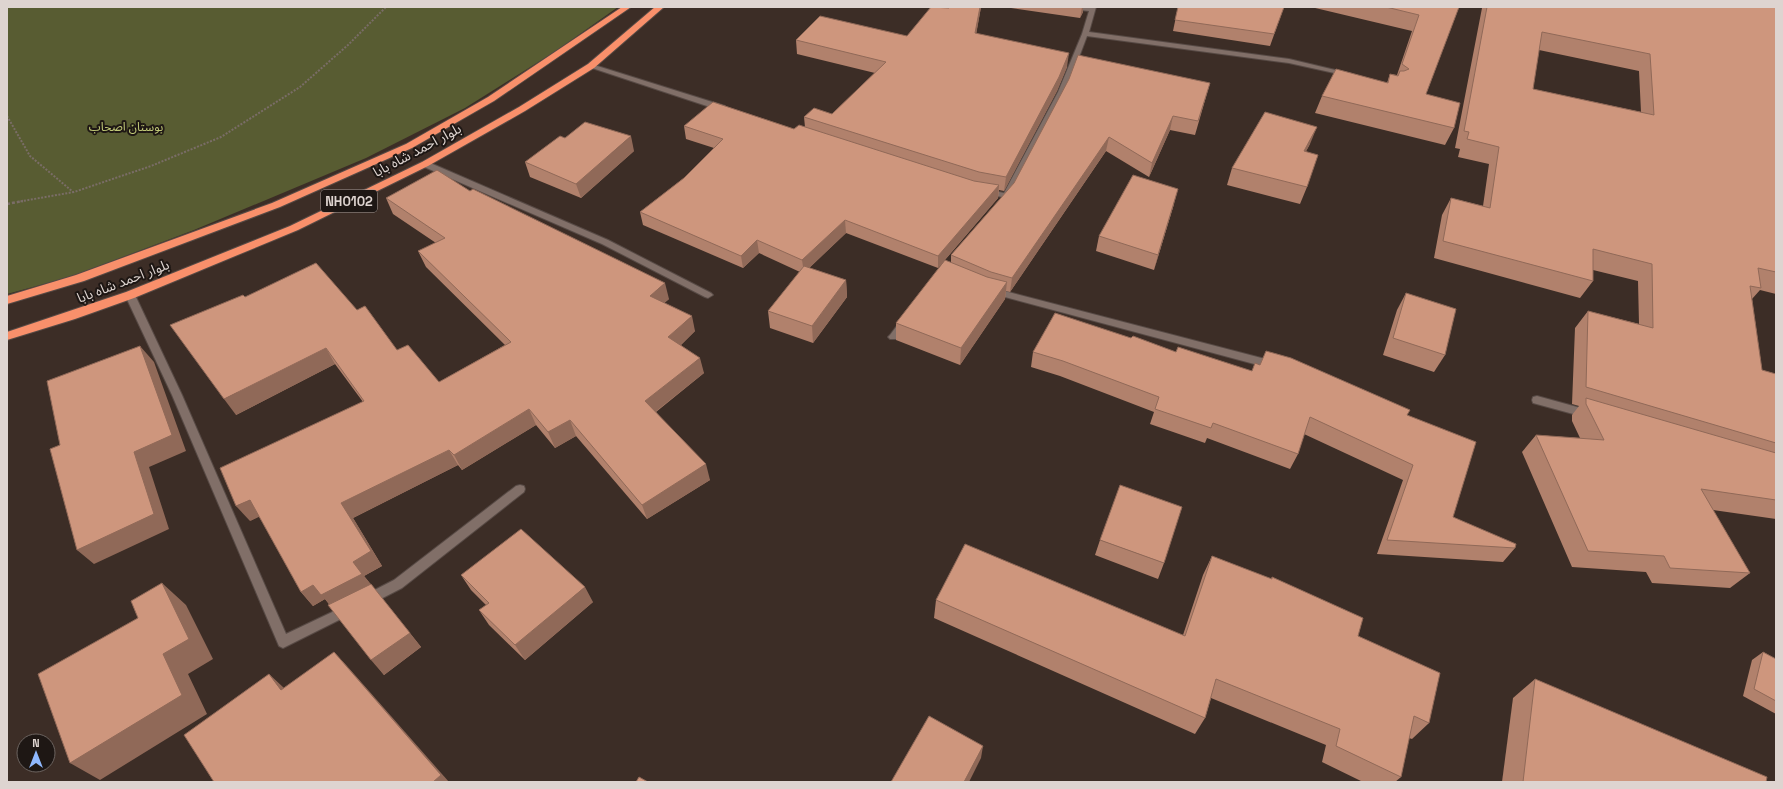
<svg xmlns="http://www.w3.org/2000/svg" width="1783" height="789" font-family="'Space Grotesk','Noto Sans Arabic',sans-serif">
<style>
.green{fill:#585c32}
.lines{fill:none;stroke-linecap:round;stroke-linejoin:round}
.street-casing{stroke:#574a45;stroke-width:2}
.highway-casing{stroke:#574a45;stroke-width:2}
.path-far1{stroke:#7a6d67;stroke-width:2;stroke-dasharray:2 1.5;stroke-linecap:butt}
.path{stroke:#7a6d67;stroke-width:2.5;stroke-dasharray:3 2;stroke-linecap:butt}
.street{fill:#816f68;fill-rule:evenodd}
.highway{fill:#f9906b;fill-rule:evenodd}
.wall{fill:#b1816c;fill-rule:evenodd}
.shaded-wall{fill:#906958}
.building{fill:#ce967d;stroke:#906958;fill-rule:evenodd}
.labels{text-anchor:middle;dominant-baseline:central;stroke-width:4;stroke-linejoin:round;paint-order:stroke}
.far-park-label{font-size:12px;fill:#c2ca78;stroke:#1e1714}
.shield{fill:#1e1714;stroke:#a49b98;stroke-width:1}
.shield-label{font-size:13px;font-weight:bold;fill:#ded4d0}
.street-label{font-size:14px;fill:#ded4d0;stroke:#1e1714}
</style>
<rect width="100%" height="100%" fill="#3c2d26"/>
<path class="green" d="M 7,7 L 618,7 L 556,51 L 465,108 L 366,158 L 194,230 L 70,277 L 7,294 Z"/>
<g class="lines">
<defs>
<g id="street">
<path d="M 1068,7 L 1096,7 L 1089,32 L 1289,59 L 1352,74 L 1348,76 L 1289,63 L 1087,36 L 1066,92 L 1010,198 L 982,194 L 982,190 L 985,189 L 1004,193 L 1058,92 L 1082,34 L 1089,11 L 1071,9 Z"/>
<path d="M 591,64 L 725,106 L 726,108 L 725,110 L 719,110 L 589,67 L 587,66 Z"/>
<path d="M 422,162 L 428,162 L 608,240 L 711,293 L 713,295 L 708,298 L 705,297 L 602,244 L 422,166 Z"/>
<path d="M 993,288 L 1273,361 L 1278,365 L 1273,369 L 990,293 L 988,291 L 990,289 Z"/>
<path d="M 130,292 L 135,295 L 182,395 L 286,634 L 347,605 L 351,606 L 353,610 L 351,614 L 283,648 L 279,646 L 172,395 L 125,295 Z"/>
<path d="M 905,318 L 908,319 L 910,321 L 908,323 L 896,339 L 890,339 L 888,337 L 890,335 L 902,319 Z"/>
<path d="M 1537,396 L 1588,410 L 1592,411 L 1593,414 L 1592,417 L 1588,418 L 1533,403 L 1532,400 L 1533,397 Z"/>
<path d="M 520,485 L 524,486 L 525,489 L 524,492 L 402,588 L 371,604 L 367,605 L 363,604 L 361,600 L 363,596 L 394,580 L 516,486 Z"/>
</g>
<g id="highway">
<path d="M 622,7 L 631,7 L 494,101 L 412,148 L 280,207 L 84,281 L 7,304 L 7,296 L 76,275 L 272,203 L 406,144 L 488,97 Z"/>
<path d="M 655,7 L 664,7 L 594,68 L 525,111 L 428,166 L 298,230 L 134,298 L 75,319 L 7,340 L 7,332 L 126,292 L 290,226 L 422,162 L 519,107 L 588,64 Z"/>
</g>
</defs>
<use href="#street" class="street-casing"/>
<use href="#highway" class="highway-casing"/>
<g class="path-far1">
<path d="M 7,116 L 30,156 L 73,192"/>
<path d="M 17,202 L 74,192 L 151,166 L 221,137 L 300,87 L 348,45 L 386,7"/>
</g>
<path class="path" d="M 7,204 L 23,201"/>
<use href="#street" class="street"/>
<use href="#highway" class="highway"/>
</g>
<g class="wall">
<path d="M 949,7 L 981,7 L 976,34 L 1067,67 L 1057,91 L 1004,191 L 999,190 L 998,198 L 938,268 L 846,233 L 809,268 L 846,280 L 847,297 L 813,343 L 770,328 L 768,311 L 800,272 L 759,253 L 743,268 L 643,225 L 640,212 L 684,178 L 714,148 L 686,139 L 684,126 L 794,129 L 805,127 L 804,117 L 832,114 L 875,73 L 797,54 L 796,40 L 907,36 Z"/>
<path d="M 1004,7 L 1083,7 L 1083,12 L 1080,18 Z"/>
<path d="M 1178,7 L 1284,7 L 1270,46 L 1173,31 Z"/>
<path d="M 1311,7 L 1459,7 L 1426,94 L 1454,128 L 1445,145 L 1315,113 L 1322,96 L 1387,83 L 1390,74 L 1397,75 L 1412,31 Z"/>
<path d="M 1480,7 L 1776,7 L 1776,294 L 1760,290 L 1752,299 L 1762,370 L 1776,374 L 1776,519 L 1713,510 L 1750,573 L 1730,588 L 1652,583 L 1646,572 L 1572,567 L 1522,452 L 1536,435 L 1580,438 L 1572,421 L 1572,415 L 1579,406 L 1572,404 L 1575,328 L 1588,311 L 1639,324 L 1638,281 L 1593,270 L 1593,281 L 1580,298 L 1434,258 L 1442,215 L 1451,198 L 1483,206 L 1489,164 L 1458,157 L 1460,149 L 1455,148 L 1482,8 ZM 1539,50 L 1639,71 L 1641,112 L 1533,89 Z"/>
<path d="M 1210,83 L 1195,135 L 1170,130 L 1149,177 L 1106,151 L 1010,292 L 1006,291 L 1005,299 L 960,365 L 896,340 L 896,323 L 951,262 L 951,255 L 1014,183 Z"/>
<path d="M 1310,144 L 1306,151 L 1307,187 L 1300,204 L 1227,185 L 1232,168 Z"/>
<path d="M 634,151 L 581,198 L 530,177 L 525,162 Z"/>
<path d="M 470,191 L 669,299 L 664,303 L 695,331 L 681,345 L 704,373 L 656,412 L 710,480 L 647,519 L 576,436 L 555,448 L 536,425 L 462,470 L 458,465 L 353,518 L 382,566 L 364,576 L 421,647 L 384,675 L 325,599 L 313,606 L 301,592 L 259,516 L 250,521 L 363,402 L 335,364 L 236,415 L 245,297 L 357,310 L 397,350 L 439,382 L 505,345 L 426,267 L 418,251 L 436,243 L 393,214 L 386,198 Z"/>
<path d="M 1174,204 L 1154,270 L 1096,251 L 1099,236 Z"/>
<path d="M 1406,293 L 1445,355 L 1434,372 L 1383,355 L 1397,310 Z"/>
<path d="M 1131,338 L 1176,352 L 1252,371 L 1407,415 L 1453,517 L 1515,548 L 1503,562 L 1377,554 L 1403,480 L 1304,434 L 1298,454 L 1290,469 L 1207,438 L 1205,443 L 1150,424 L 1154,412 L 1060,376 L 1031,367 L 1033,352 Z"/>
<path d="M 1100,540 L 1164,563 L 1158,579 L 1095,555 Z"/>
<path d="M 1212,556 L 1271,579 L 1272,577 L 1429,723 L 1412,739 L 1409,738 L 1401,777 L 1395,782 L 1363,782 L 1322,762 L 1326,745 L 1211,698 L 1205,718 L 1195,734 L 934,618 L 936,600 L 1183,635 L 1203,575 Z"/>
<path d="M 461,575 L 593,602 L 525,660 L 489,625 L 479,610 L 486,605 L 471,590 Z"/>
<path d="M 1763,652 L 1776,659 L 1776,714 L 1743,696 L 1752,660 Z"/>
<path d="M 1535,679 L 1766,782 L 1502,782 L 1513,698 Z"/>
</g>
<g class="shaded-wall">
<path d="M 980,7 L 981,7 L 974,47 L 975,33 Z"/>
<path d="M 1082,7 L 1083,7 L 1083,12 L 1080,18 Z"/>
<path d="M 1069,53 L 1067,67 L 1057,91 L 1004,191 L 1006,177 Z"/>
<path d="M 1173,116 L 1170,130 L 1149,177 L 1152,163 Z"/>
<path d="M 1317,127 L 1310,144 L 1297,168 L 1304,151 Z"/>
<path d="M 631,136 L 634,151 L 581,198 L 576,184 Z"/>
<path d="M 1109,137 L 1106,151 L 1010,292 L 1012,278 Z"/>
<path d="M 999,185 L 998,198 L 938,268 L 938,256 Z"/>
<path d="M 1178,189 L 1174,204 L 1154,270 L 1158,255 Z"/>
<path d="M 845,220 L 846,233 L 804,273 L 802,260 Z"/>
<path d="M 757,240 L 759,253 L 743,268 L 741,256 Z"/>
<path d="M 846,280 L 847,297 L 813,343 L 812,326 Z"/>
<path d="M 1007,282 L 1005,299 L 960,365 L 961,348 Z"/>
<path d="M 665,283 L 669,299 L 654,312 L 650,296 Z"/>
<path d="M 692,316 L 695,331 L 672,353 L 668,337 Z"/>
<path d="M 140,346 L 154,362 L 186,451 L 149,467 L 169,529 L 94,564 L 77,550 L 134,452 Z"/>
<path d="M 326,348 L 335,364 L 236,415 L 224,399 Z"/>
<path d="M 700,358 L 704,373 L 650,416 L 645,401 Z"/>
<path d="M 529,409 L 536,425 L 462,470 L 454,455 Z"/>
<path d="M 570,420 L 576,436 L 555,448 L 548,432 Z"/>
<path d="M 449,450 L 458,465 L 353,518 L 382,566 L 364,576 L 374,588 L 333,609 L 325,599 L 313,606 L 301,592 L 353,562 L 341,503 Z"/>
<path d="M 706,464 L 710,480 L 647,519 L 642,505 Z"/>
<path d="M 250,500 L 263,515 L 250,521 L 236,506 Z"/>
<path d="M 162,583 L 186,605 L 213,659 L 188,674 L 207,714 L 100,780 L 70,763 L 163,654 Z"/>
<path d="M 585,587 L 593,602 L 525,660 L 515,645 Z"/>
<path d="M 410,633 L 421,647 L 384,675 L 371,660 Z"/>
<path d="M 334,652 L 347,666 L 449,782 L 433,782 Z"/>
<path d="M 269,674 L 284,688 L 281,690 Z"/>
<path d="M 983,746 L 981,758 L 969,782 L 964,782 Z"/>
</g>
<g class="building">
<path d="M 931,7 L 949,8 L 949,7 L 980,7 L 975,33 L 1069,53 L 1059,77 L 1006,177 L 979,172 L 804,117 L 814,108 L 832,114 L 886,62 L 796,40 L 820,16 L 907,36 Z"/>
<path d="M 1178,7 L 1284,7 L 1274,34 L 1175,20 Z"/>
<path d="M 1386,7 L 1459,7 L 1426,94 L 1460,103 L 1454,128 L 1322,96 L 1336,69 L 1388,83 L 1390,74 L 1398,76 L 1400,71 L 1404,71 L 1409,69 L 1402,64 L 1419,15 Z"/>
<path d="M 1487,7 L 1776,7 L 1776,272 L 1758,268 L 1761,288 L 1750,286 L 1762,370 L 1776,374 L 1776,443 L 1586,387 L 1588,311 L 1653,328 L 1652,264 L 1593,249 L 1593,281 L 1443,241 L 1451,198 L 1490,208 L 1499,147 L 1467,139 L 1469,132 L 1464,131 ZM 1542,32 L 1650,54 L 1654,115 L 1533,89 Z"/>
<path d="M 1078,55 L 1210,83 L 1198,121 L 1173,116 L 1152,163 L 1109,137 L 1012,278 L 991,272 L 951,255 L 1014,183 L 1069,79 Z"/>
<path d="M 713,102 L 794,129 L 799,125 L 974,181 L 999,185 L 938,256 L 845,220 L 802,260 L 757,240 L 741,256 L 640,212 L 684,178 L 723,139 L 684,126 Z"/>
<path d="M 1265,112 L 1317,127 L 1304,151 L 1318,155 L 1307,187 L 1232,168 Z"/>
<path d="M 585,122 L 631,136 L 576,184 L 525,162 L 560,136 L 565,138 Z"/>
<path d="M 437,170 L 470,191 L 473,189 L 665,283 L 650,296 L 692,316 L 668,337 L 700,358 L 645,401 L 706,464 L 642,505 L 570,420 L 548,432 L 529,409 L 454,455 L 449,450 L 341,503 L 371,551 L 353,562 L 362,574 L 321,595 L 313,585 L 301,592 L 250,500 L 236,506 L 220,468 L 364,401 L 326,348 L 224,399 L 170,325 L 243,295 L 245,297 L 316,263 L 357,310 L 365,306 L 397,350 L 408,345 L 439,382 L 511,342 L 418,251 L 445,238 L 386,198 Z"/>
<path d="M 1133,175 L 1178,189 L 1158,255 L 1099,236 Z"/>
<path d="M 945,260 L 987,277 L 1007,282 L 961,348 L 896,323 Z"/>
<path d="M 804,266 L 846,280 L 812,326 L 768,311 Z"/>
<path d="M 1406,293 L 1456,309 L 1445,355 L 1393,338 Z"/>
<path d="M 1055,313 L 1131,338 L 1133,336 L 1176,352 L 1178,347 L 1252,371 L 1255,363 L 1260,365 L 1266,351 L 1291,358 L 1410,410 L 1407,415 L 1476,442 L 1453,517 L 1516,544 L 1515,548 L 1387,540 L 1413,465 L 1310,417 L 1298,454 L 1213,423 L 1211,428 L 1155,409 L 1159,397 L 1063,361 L 1033,352 Z"/>
<path d="M 140,346 L 172,435 L 134,452 L 154,514 L 77,550 L 50,449 L 60,445 L 47,381 Z"/>
<path d="M 1586,398 L 1776,453 L 1776,500 L 1701,489 L 1750,573 L 1670,568 L 1664,556 L 1588,551 L 1536,435 L 1604,440 L 1586,404 Z"/>
<path d="M 1120,485 L 1182,507 L 1164,563 L 1100,540 Z"/>
<path d="M 521,529 L 585,587 L 515,645 L 479,610 L 489,603 L 461,575 Z"/>
<path d="M 965,544 L 1185,636 L 1212,556 L 1272,579 L 1272,577 L 1363,618 L 1358,636 L 1440,673 L 1429,723 L 1414,716 L 1401,777 L 1336,746 L 1340,729 L 1216,679 L 1205,718 L 936,600 Z"/>
<path d="M 162,583 L 189,639 L 163,654 L 182,695 L 70,763 L 38,674 L 138,618 L 131,601 Z"/>
<path d="M 371,584 L 410,633 L 371,660 L 328,605 Z"/>
<path d="M 334,652 L 441,775 L 433,782 L 214,782 L 184,735 L 269,674 L 281,690 Z"/>
<path d="M 1763,652 L 1776,659 L 1776,701 L 1754,689 Z"/>
<path d="M 1535,679 L 1767,777 L 1766,782 L 1523,782 Z"/>
<path d="M 929,716 L 983,746 L 964,782 L 891,782 Z"/>
<path d="M 639,777 L 648,782 L 636,782 Z"/>
</g>
<g class="labels">
<g class="far-park-label">
<text x="126" y="127">بوستان اصحاب</text>
</g>
<rect class="shield" x="321" y="190" width="56" height="22" rx="3"/>
<g class="shield-label">
<text x="349" y="201">NH0102</text>
</g>
<g class="street-label">
<text transform="translate(417 150) rotate(-28)">بلوار احمد شاه بابا</text>
<text transform="translate(123 281) rotate(-21)">بلوار احمد شاه بابا</text>
</g>
</g>
<rect width="1783" height="789" fill="none" stroke="#ded4d0" stroke-width="16"/>
<g transform="translate(36 753)"><circle r="19" fill="#1e1714" stroke="#6b635f"/>
<path d="M0-3L7 15L0 10L-7 15Z" fill="#8fb8fd"/>
<text y="-6" font-size="11" font-weight="bold" text-anchor="middle" fill="#ded4d0">N</text>
</g>
</svg>
